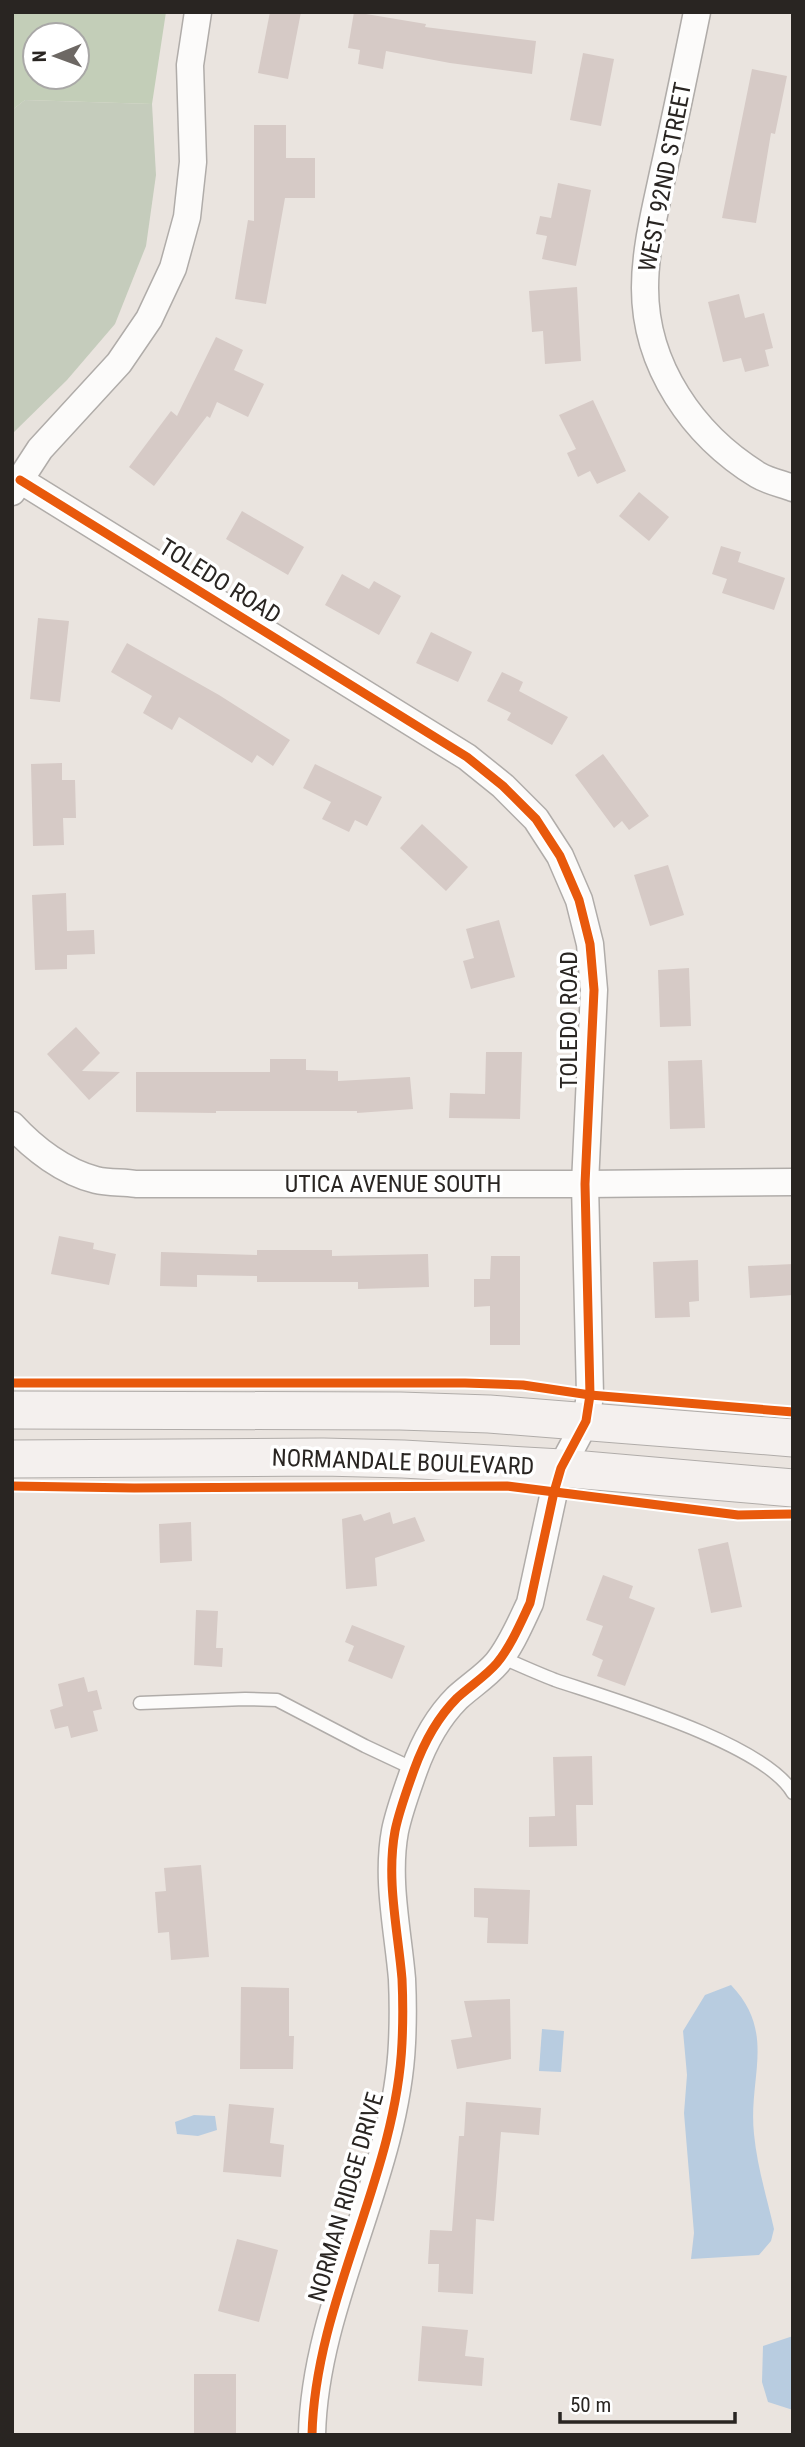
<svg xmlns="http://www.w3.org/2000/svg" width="805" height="2447" font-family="'Roboto Condensed',sans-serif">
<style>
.green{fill:#c5ccbc}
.forest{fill:#c3ceb8;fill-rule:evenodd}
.water{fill:#b8cce0}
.building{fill:#d6cac6}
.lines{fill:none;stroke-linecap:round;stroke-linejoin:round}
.service-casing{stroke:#b0aca9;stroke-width:15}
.minor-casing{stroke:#b0aca9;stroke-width:29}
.secondary-casing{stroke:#b0aca9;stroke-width:39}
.service{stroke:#fcfbfa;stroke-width:12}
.minor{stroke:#fcfbfa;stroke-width:26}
.secondary{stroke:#f4f0ee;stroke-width:37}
.cycleway-casing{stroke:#fff;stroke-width:13}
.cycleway{stroke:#e8590c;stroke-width:9}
.labels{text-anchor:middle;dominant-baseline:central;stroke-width:7;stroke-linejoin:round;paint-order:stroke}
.street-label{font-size:24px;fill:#292522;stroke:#fff}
</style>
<rect width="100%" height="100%" fill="#eae4df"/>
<path class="green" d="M 25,100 L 152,104 L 156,175 L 146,246 L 115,324 L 67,380 L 12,434 L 12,110 Z"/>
<path class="forest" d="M 12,12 L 166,12 L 152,104 L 25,100 L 12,110 ZM 35,35 L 77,35 L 77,77 L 35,77 Z"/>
<g class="water">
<path d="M 731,1985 C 777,2033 748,2077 754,2134 C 757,2166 767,2198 774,2229 L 771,2241 L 759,2255 L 691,2259 L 694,2233 L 684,2113 L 687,2075 L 683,2031 L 705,1995 Z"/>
<path d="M 542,2029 L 564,2031 L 561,2072 L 539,2071 Z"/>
<path d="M 194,2115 L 215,2116 L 217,2130 L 198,2136 L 177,2134 L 175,2122 Z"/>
<path d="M 793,2336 L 793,2410 L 768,2402 L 762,2382 L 763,2346 Z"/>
</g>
<g class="building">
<path d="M 270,12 L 301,12 L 288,79 L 258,73 Z"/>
<path d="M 354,12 L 426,24 L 425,27 L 536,41 L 532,74 L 450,63 L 386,51 L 383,69 L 358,64 L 360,50 L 348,48 Z"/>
<path d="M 583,53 L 614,59 L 601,126 L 570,120 Z"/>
<path d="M 752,69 L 787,76 L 775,134 L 771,133 L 756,223 L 722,218 Z"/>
<path d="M 254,125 L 286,125 L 286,158 L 315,158 L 315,198 L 285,198 L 266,304 L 235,299 L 248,220 L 254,221 Z"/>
<path d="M 558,183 L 591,190 L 576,266 L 542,259 L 547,236 L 536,234 L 540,216 L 551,218 Z"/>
<path d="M 577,287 L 581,361 L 545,364 L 543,331 L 532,332 L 529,291 Z"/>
<path d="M 739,294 L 745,318 L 764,313 L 773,348 L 765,350 L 769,366 L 745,372 L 741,358 L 723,362 L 708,302 Z"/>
<path d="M 216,337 L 243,350 L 234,370 L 264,384 L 248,417 L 217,402 L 210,418 L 207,416 L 154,486 L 129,467 L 171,411 L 177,416 Z"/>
<path d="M 593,400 L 626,471 L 597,484 L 590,471 L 578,477 L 567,453 L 576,449 L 559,415 Z"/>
<path d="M 639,492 L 669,517 L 649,541 L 619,516 Z"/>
<path d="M 242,511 L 304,547 L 288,575 L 226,539 Z"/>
<path d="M 721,546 L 741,552 L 738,562 L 785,578 L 774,610 L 722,593 L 727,579 L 712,574 Z"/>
<path d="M 342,574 L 369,589 L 374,581 L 401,596 L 379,635 L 325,605 Z"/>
<path d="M 38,618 L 69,621 L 60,702 L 30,699 Z"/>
<path d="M 431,632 L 472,652 L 458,682 L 416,663 Z"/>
<path d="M 127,643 L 219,695 L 290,740 L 273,766 L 257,755 L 252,763 L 179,717 L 172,730 L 143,713 L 152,696 L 111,672 Z"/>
<path d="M 502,672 L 523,682 L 519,691 L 568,717 L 552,745 L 507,720 L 511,713 L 487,701 Z"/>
<path d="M 603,754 L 649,816 L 629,830 L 622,821 L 614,828 L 575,775 Z"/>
<path d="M 62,763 L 62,780 L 75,780 L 76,818 L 63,818 L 64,845 L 33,846 L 31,764 Z"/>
<path d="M 315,764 L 382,797 L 367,826 L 355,820 L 349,832 L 322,819 L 331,802 L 303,788 Z"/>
<path d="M 422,824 L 468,867 L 446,891 L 400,848 Z"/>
<path d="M 668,865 L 684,915 L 650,926 L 634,875 Z"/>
<path d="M 66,893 L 67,931 L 94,930 L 95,954 L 67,955 L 67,969 L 35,970 L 32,895 Z"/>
<path d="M 499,920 L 515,977 L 471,989 L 463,961 L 474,958 L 466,929 Z"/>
<path d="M 689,968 L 691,1026 L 660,1027 L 658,970 Z"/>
<path d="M 76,1027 L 100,1053 L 82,1071 L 120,1072 L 89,1100 L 47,1054 Z"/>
<path d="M 486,1052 L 522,1052 L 520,1119 L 449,1118 L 450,1093 L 485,1094 Z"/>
<path d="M 270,1059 L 306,1059 L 306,1070 L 338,1071 L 338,1081 L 410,1077 L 413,1109 L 357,1113 L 357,1111 L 216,1111 L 216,1113 L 136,1112 L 136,1072 L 270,1072 Z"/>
<path d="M 702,1060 L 705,1128 L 670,1129 L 668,1061 Z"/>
<path d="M 59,1236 L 94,1243 L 93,1249 L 116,1254 L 109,1285 L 51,1274 Z"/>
<path d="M 257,1250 L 332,1250 L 332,1256 L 428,1254 L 429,1287 L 358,1289 L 358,1282 L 257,1282 L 257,1276 L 197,1275 L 197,1287 L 160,1286 L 161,1252 L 257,1255 Z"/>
<path d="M 491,1256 L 520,1256 L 520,1345 L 490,1345 L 490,1306 L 474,1307 L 474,1279 L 490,1279 Z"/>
<path d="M 698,1260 L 699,1301 L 689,1302 L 690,1317 L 655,1318 L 653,1262 Z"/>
<path d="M 793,1264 L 793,1295 L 750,1298 L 748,1266 Z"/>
<path d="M 390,1512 L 393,1524 L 415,1517 L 425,1541 L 375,1558 L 377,1586 L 346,1589 L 342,1519 L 361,1514 L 364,1521 Z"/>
<path d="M 191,1522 L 192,1561 L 160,1563 L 159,1524 Z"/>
<path d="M 728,1542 L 742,1607 L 711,1613 L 698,1549 Z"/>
<path d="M 603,1575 L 633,1586 L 629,1598 L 655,1608 L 625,1686 L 597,1676 L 603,1660 L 592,1655 L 603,1626 L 586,1620 Z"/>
<path d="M 196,1610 L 218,1611 L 216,1648 L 223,1648 L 222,1667 L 194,1665 Z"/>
<path d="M 352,1625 L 405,1646 L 392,1679 L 348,1661 L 354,1646 L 345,1642 Z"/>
<path d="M 84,1677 L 88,1692 L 97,1690 L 102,1709 L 93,1711 L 98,1731 L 71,1738 L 68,1726 L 55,1729 L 50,1710 L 63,1706 L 58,1684 Z"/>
<path d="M 592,1756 L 593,1805 L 576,1805 L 577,1846 L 529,1847 L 529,1817 L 555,1816 L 553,1757 Z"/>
<path d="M 201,1865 L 209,1957 L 171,1960 L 169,1932 L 158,1933 L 155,1892 L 166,1891 L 164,1868 Z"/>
<path d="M 474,1888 L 530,1890 L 528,1944 L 487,1943 L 488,1918 L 474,1917 Z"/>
<path d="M 241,1987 L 289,1988 L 289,2036 L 294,2036 L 293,2069 L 240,2069 Z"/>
<path d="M 510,1999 L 511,2059 L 457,2069 L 451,2040 L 472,2037 L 464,2001 Z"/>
<path d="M 466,2102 L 541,2108 L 539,2135 L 501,2132 L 494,2221 L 476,2219 L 473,2294 L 438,2292 L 439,2264 L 428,2264 L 430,2230 L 452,2231 L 459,2136 L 464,2136 Z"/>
<path d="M 229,2104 L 274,2108 L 270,2143 L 284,2145 L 281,2177 L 223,2172 Z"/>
<path d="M 237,2239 L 278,2250 L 259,2322 L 218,2311 Z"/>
<path d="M 422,2326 L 468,2330 L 465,2356 L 484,2358 L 482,2386 L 418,2381 Z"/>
<rect x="194" y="2374" width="42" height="61"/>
</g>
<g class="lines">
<defs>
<g id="service">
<path d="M 501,1657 C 519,1665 537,1673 555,1680 C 611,1699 764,1743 793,1793"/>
<path d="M 140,1703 L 245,1699 L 277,1700 L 365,1746 L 414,1769"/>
</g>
<g id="minor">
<path d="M 697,12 C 686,66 675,120 663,173 C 655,211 645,249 645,288 C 645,366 693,435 758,475 C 768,481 782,484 793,488"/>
<path d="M 20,480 L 467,757 L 503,786 L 536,819 L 560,856 L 579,900 L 590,944 L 594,990 L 585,1184 L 590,1395 L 586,1421 L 561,1468 L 554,1492 L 530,1603 C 521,1622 511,1646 497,1663 C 486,1676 470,1686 457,1698 C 438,1717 423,1745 414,1770 C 407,1790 399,1811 395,1831 C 386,1880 398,1931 402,1979 C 403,2000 403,2022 402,2043 C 396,2177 315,2301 312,2435"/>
<path d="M 12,492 L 40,449 L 119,363 L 149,319 L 173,268 L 187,217 L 193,162 L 190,65 L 198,12"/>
<path d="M 12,1125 C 34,1149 64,1172 96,1180 C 109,1183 123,1182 136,1184 L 585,1184 L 793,1182"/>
</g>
<g id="secondary">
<path d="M 12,1410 L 400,1411 L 489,1414 L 793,1438"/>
<path d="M 12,1459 L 323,1457 L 403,1459 L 561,1468 L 793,1488"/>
</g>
</defs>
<use href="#service" class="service-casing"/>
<use href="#minor" class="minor-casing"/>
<use href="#secondary" class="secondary-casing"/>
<use href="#service" class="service"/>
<use href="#minor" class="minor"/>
<use href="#secondary" class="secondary"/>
<defs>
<g id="cycleway">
<path d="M 20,480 L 467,757 L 503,786 L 536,819 L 560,856 L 579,900 L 590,944 L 594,990 L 585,1184 L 590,1395 L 586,1421 L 561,1468 L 554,1492 L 530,1603 C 521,1622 511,1646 497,1663 C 486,1676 470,1686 457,1698 C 438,1717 423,1745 414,1770 C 407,1790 399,1811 395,1831 C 386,1880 398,1931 402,1979 C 403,2000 403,2022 402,2043 C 396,2177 315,2301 312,2435"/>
<path d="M 12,1383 L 465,1383 L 523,1385 L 590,1395 L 793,1412"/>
<path d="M 12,1486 L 134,1488 L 507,1486 L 738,1515 L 793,1514"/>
</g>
</defs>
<use href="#cycleway" class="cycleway-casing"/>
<use href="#cycleway" class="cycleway"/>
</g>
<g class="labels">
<g class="street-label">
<text transform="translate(665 177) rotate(-79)">WEST 92ND STREET</text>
<text transform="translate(220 581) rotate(32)">TOLEDO ROAD</text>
<text transform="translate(569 1020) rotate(-90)">TOLEDO ROAD</text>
<text x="393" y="1184">UTICA AVENUE SOUTH</text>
<text transform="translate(403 1462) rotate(2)">NORMANDALE BOULEVARD</text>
<text transform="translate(346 2197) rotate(-74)">NORMAN RIDGE DRIVE</text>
</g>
</g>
<rect width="805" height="2447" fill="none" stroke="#292522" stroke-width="28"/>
<g transform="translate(56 56) rotate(269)"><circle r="33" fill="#ffffff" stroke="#a9a8a7" stroke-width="2"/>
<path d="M0-5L12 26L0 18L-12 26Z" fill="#6d6864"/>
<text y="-10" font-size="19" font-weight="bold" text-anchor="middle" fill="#292522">N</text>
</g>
<path d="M560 2412v10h175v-10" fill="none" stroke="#292522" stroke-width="3.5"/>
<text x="570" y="2412" font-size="21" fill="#292522" stroke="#ffffff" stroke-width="5" paint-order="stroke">50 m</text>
</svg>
